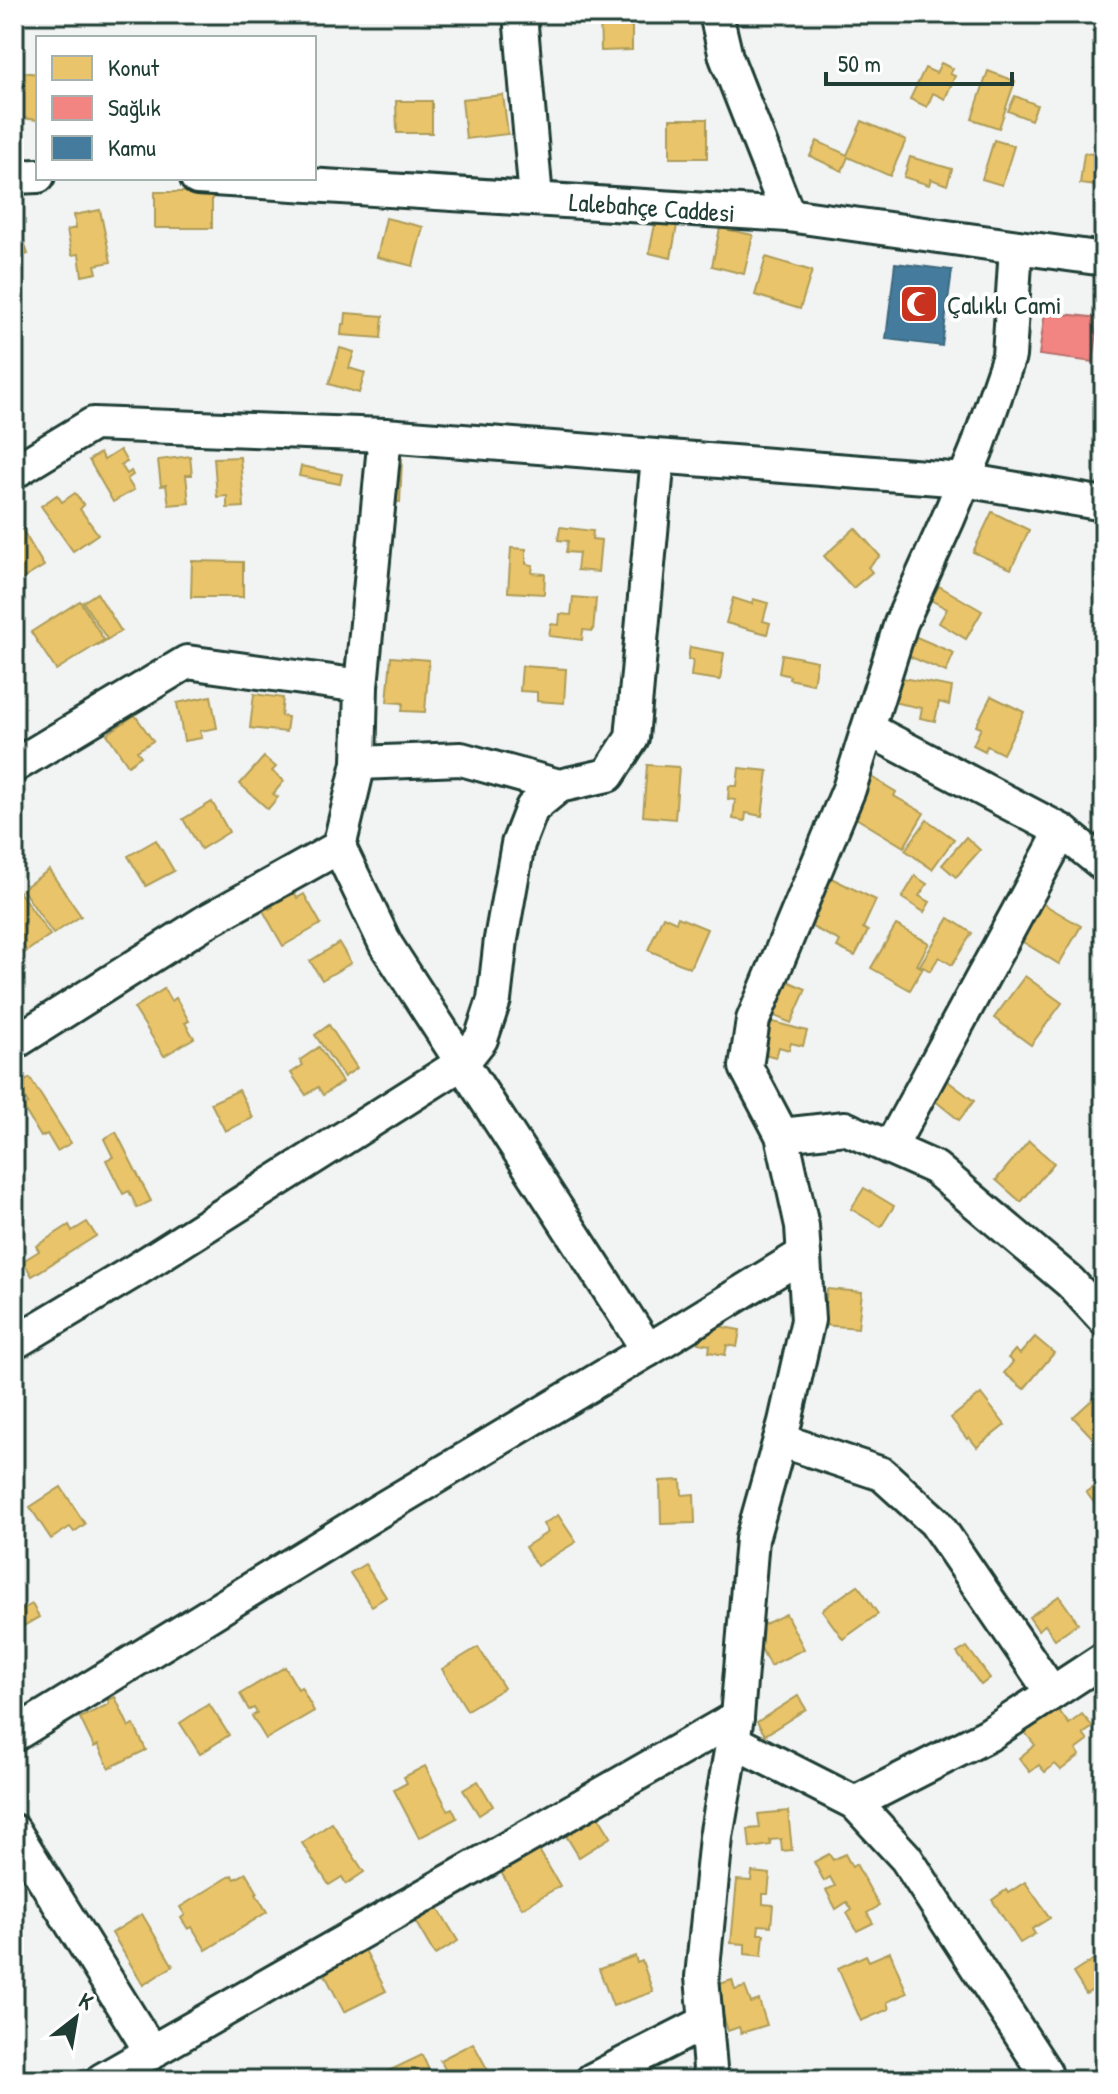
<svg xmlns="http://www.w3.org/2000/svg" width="1118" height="2094" font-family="'Patrick Hand',sans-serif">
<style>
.homes{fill:#e9c46a;stroke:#ac9c5a;stroke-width:2}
.health{fill:#f28482;stroke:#b36f6b;stroke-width:2}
.public{fill:#457b9d;stroke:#3a687e;stroke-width:2}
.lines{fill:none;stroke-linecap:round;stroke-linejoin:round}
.minor-casing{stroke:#1f3d34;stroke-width:38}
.minor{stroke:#fff;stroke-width:32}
.labels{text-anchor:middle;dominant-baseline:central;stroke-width:8;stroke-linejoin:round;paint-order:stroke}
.street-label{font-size:26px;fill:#1f3d34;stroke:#fff}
.poi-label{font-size:26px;fill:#1f3d34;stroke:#fff;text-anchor:start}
</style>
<rect width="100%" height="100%" fill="#f2f3f3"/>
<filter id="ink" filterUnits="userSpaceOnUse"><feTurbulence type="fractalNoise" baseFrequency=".0125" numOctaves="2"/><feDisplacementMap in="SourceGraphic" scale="16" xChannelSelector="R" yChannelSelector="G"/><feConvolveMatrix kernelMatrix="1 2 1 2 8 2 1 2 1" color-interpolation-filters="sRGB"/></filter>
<g filter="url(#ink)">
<g class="homes">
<path d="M 600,14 L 625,14 L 625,26 L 632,26 L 632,50 L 601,51 Z"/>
<path d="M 941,63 L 953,69 L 950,74 L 955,76 L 945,99 L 933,93 L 927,107 L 910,99 L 925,68 L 936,73 Z"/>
<path d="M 14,71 L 38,74 L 38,120 L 14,117 Z"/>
<path d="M 988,71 L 1015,81 L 999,128 L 972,119 Z"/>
<path d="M 503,95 L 508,134 L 466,139 L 462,99 Z"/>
<path d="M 1015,96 L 1037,105 L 1031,120 L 1008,111 Z"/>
<path d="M 396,101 L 432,101 L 432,133 L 397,133 Z"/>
<rect x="670" y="119" width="37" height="39"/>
<path d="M 862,121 L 906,140 L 890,176 L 848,157 L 842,171 L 810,156 L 817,141 L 847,155 Z"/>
<path d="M 994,140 L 1014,146 L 1002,185 L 982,179 Z"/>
<path d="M 1084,153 L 1104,155 L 1104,187 L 1080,184 Z"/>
<path d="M 910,157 L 952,169 L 947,185 L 931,179 L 929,185 L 904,177 Z"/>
<rect x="155" y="192" width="57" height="36"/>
<path d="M 100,210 L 111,262 L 95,265 L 97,273 L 82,276 L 79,254 L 72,255 L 67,230 L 76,228 L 74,215 Z"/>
<path d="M 657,215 L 678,220 L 671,258 L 649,253 Z"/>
<path d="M 16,217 L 28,254 L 14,258 L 14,218 Z"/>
<path d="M 386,218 L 423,227 L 413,266 L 377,257 Z"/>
<path d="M 720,228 L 753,235 L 744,274 L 712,266 Z"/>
<path d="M 766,257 L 812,271 L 800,309 L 755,295 Z"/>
<path d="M 346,313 L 383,316 L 381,338 L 341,335 L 342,324 L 345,324 Z"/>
<path d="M 340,348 L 354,352 L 349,368 L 365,373 L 359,393 L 329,384 Z"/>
<path d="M 120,450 L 127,462 L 121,465 L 127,474 L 131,471 L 133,475 L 127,479 L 134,490 L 113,502 L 89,460 L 100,453 L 104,460 Z"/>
<path d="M 190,456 L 192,475 L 186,475 L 189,503 L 169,505 L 166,485 L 161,486 L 158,460 Z"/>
<path d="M 240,457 L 244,507 L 227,508 L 227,496 L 217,497 L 214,458 Z"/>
<path d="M 389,458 L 402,459 L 400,502 L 387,501 Z"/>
<path d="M 301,466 L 342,474 L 340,484 L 299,476 Z"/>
<path d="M 75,493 L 84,505 L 80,509 L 98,534 L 73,551 L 41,506 L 57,495 L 62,502 Z"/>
<path d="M 992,512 L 1029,530 L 1011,569 L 973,552 Z"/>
<path d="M 20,526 L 44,566 L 16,583 L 14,580 L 14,530 Z"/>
<path d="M 560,527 L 593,531 L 592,539 L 601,540 L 598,572 L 577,570 L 579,553 L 566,552 L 568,541 L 558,540 Z"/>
<path d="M 855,528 L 880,556 L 868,567 L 872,572 L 853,588 L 824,556 Z"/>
<path d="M 511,548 L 526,549 L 526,564 L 533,565 L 532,573 L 545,574 L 544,594 L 508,592 Z"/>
<path d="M 192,561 L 243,562 L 243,597 L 191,597 Z"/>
<path d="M 939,586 L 982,611 L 966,639 L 939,623 L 947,609 L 931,600 Z"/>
<path d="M 97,593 L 121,631 L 97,646 L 107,639 L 83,602 Z"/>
<path d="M 573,597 L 596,599 L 593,631 L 583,630 L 582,640 L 549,636 L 551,624 L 559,625 L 560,614 L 571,615 Z"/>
<path d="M 733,598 L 752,604 L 753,599 L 768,603 L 763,621 L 770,623 L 767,634 L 726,623 Z"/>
<path d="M 80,601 L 104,640 L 56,670 L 31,632 Z"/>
<path d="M 914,636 L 954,653 L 946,672 L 906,655 Z"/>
<path d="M 690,647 L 724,653 L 720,680 L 691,676 L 693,660 L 688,660 Z"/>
<path d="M 782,654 L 817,661 L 813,684 L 789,679 L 790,676 L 779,673 Z"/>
<path d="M 391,657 L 429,660 L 425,712 L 402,711 L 403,703 L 387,702 Z"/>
<path d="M 522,666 L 566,669 L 564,703 L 537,701 L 537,692 L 520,691 Z"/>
<path d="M 897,677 L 952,687 L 949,705 L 939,702 L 935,721 L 920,718 L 922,708 L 892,702 Z"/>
<path d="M 254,694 L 283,698 L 281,716 L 288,717 L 286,732 L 250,728 Z"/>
<path d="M 211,696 L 217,728 L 200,731 L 202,738 L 184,741 L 177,703 Z"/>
<path d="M 991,696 L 1024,712 L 1003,754 L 987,746 L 985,751 L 973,745 L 981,728 L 976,726 Z"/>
<path d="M 135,715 L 153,741 L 137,751 L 141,756 L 128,765 L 107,734 Z"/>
<path d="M 264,757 L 276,767 L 272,771 L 284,781 L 273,794 L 278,797 L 268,809 L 240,784 Z"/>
<path d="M 647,765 L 679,767 L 675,819 L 643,816 Z"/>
<path d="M 739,768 L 768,771 L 762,816 L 746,813 L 745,821 L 733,819 L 735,800 L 728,799 L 729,786 L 737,786 Z"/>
<path d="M 868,775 L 896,792 L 894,796 L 924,813 L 904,847 L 846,812 Z"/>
<path d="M 212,802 L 229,832 L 201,849 L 183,819 Z"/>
<path d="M 927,820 L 954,839 L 932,869 L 905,850 Z"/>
<path d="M 966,837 L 980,850 L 956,877 L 942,865 Z"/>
<path d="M 156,840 L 174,871 L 146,886 L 128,856 Z"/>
<path d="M 49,870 L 81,916 L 53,934 L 22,889 Z"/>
<path d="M 825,875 L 876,900 L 863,928 L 868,931 L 855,956 L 837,947 L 840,941 L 802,922 Z"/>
<path d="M 915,876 L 927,884 L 919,896 L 930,902 L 924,912 L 902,898 Z"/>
<path d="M 18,890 L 50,935 L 24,953 L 14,938 L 14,893 Z"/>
<path d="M 287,892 L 289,896 L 295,893 L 297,898 L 304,894 L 321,924 L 283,946 L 261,907 L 266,904 L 269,909 L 273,907 L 271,903 Z"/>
<path d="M 1040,902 L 1081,926 L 1059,964 L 1018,939 Z"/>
<path d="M 663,916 L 676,922 L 678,917 L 707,929 L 690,968 L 648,950 Z"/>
<path d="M 949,918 L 972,933 L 952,965 L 939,957 L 930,971 L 920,965 Z"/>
<path d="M 896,925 L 929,943 L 917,965 L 923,968 L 910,990 L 871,968 Z"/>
<path d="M 339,943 L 351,963 L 322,980 L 310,961 Z"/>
<path d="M 1025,976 L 1062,1003 L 1031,1045 L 994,1018 Z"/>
<path d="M 785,980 L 806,989 L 791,1023 L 770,1014 Z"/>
<path d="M 164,989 L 171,1001 L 176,998 L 189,1021 L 185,1023 L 194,1038 L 164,1056 L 134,1008 Z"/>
<path d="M 769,1021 L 807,1031 L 803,1046 L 791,1043 L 789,1050 L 779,1047 L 776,1057 L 760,1053 Z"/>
<path d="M 329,1025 L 357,1068 L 344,1077 L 315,1035 Z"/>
<path d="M 319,1047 L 342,1082 L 323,1095 L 318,1087 L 306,1095 L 291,1073 L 303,1065 L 300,1060 Z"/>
<path d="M 937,1073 L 974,1101 L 959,1120 L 923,1091 Z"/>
<path d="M 30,1078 L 71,1143 L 57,1151 L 47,1134 L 41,1137 L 23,1107 L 28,1104 L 17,1086 Z"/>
<path d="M 239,1090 L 253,1118 L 225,1131 L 211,1103 Z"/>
<path d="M 116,1132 L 151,1201 L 137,1208 L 129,1191 L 123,1194 L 106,1160 L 113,1157 L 104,1139 Z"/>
<path d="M 1029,1141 L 1054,1163 L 1021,1202 L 996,1180 Z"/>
<path d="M 864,1188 L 894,1206 L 881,1227 L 851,1209 Z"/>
<path d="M 87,1222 L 96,1236 L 32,1276 L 23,1261 L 39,1251 L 36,1246 L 69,1225 L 72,1231 Z"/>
<path d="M 827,1289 L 862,1292 L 858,1328 L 823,1325 Z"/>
<path d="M 701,1323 L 740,1330 L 737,1347 L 727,1345 L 725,1355 L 709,1352 L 710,1345 L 698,1343 Z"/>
<path d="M 1035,1337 L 1054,1353 L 1024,1389 L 1004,1373 L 1013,1362 L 1008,1358 L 1015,1350 L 1020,1354 Z"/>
<path d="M 1104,1389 L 1104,1450 L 1073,1417 Z"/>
<path d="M 981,1394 L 1005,1425 L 977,1447 L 969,1437 L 967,1439 L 951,1418 Z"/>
<path d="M 1104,1479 L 1104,1516 L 1086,1492 Z"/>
<path d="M 681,1480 L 682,1495 L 694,1494 L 695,1523 L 661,1524 L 660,1481 Z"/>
<path d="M 61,1487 L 85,1524 L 74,1532 L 70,1527 L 51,1539 L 30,1507 Z"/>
<path d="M 558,1515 L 576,1542 L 537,1566 L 525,1547 L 548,1532 L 543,1524 Z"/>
<path d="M 365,1564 L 386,1597 L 372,1606 L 350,1573 Z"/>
<path d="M 858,1585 L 878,1614 L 843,1639 L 822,1610 Z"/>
<path d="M 1059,1596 L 1078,1623 L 1055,1639 L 1045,1625 L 1038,1630 L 1029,1617 Z"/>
<path d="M 32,1604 L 39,1617 L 20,1628 L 14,1619 L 14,1614 Z"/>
<path d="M 786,1614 L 804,1649 L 770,1666 L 752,1630 Z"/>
<path d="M 478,1647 L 504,1688 L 467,1710 L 442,1669 Z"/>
<path d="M 967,1647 L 990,1678 L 981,1685 L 957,1653 Z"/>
<path d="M 285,1667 L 298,1689 L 301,1687 L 314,1711 L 266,1739 L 252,1716 L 257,1713 L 254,1708 L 249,1710 L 240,1694 Z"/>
<path d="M 798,1696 L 806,1709 L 765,1735 L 757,1722 Z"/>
<path d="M 115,1697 L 129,1727 L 134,1725 L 146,1750 L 109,1768 L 98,1745 L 94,1747 L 80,1718 L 109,1704 L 108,1700 Z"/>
<path d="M 209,1704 L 229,1735 L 200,1754 L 180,1723 Z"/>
<path d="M 1057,1708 L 1069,1724 L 1082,1714 L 1093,1727 L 1083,1734 L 1088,1741 L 1076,1750 L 1080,1755 L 1061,1770 L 1055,1764 L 1045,1772 L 1039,1765 L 1030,1772 L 1019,1758 L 1035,1745 L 1023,1730 L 1028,1726 L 1031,1729 Z"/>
<path d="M 425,1766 L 448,1810 L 452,1808 L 457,1818 L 419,1838 L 394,1790 L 407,1783 L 404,1777 Z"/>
<path d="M 478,1781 L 493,1806 L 479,1815 L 463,1790 Z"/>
<path d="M 587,1807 L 593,1818 L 598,1816 L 611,1837 L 579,1857 L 559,1824 Z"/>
<path d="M 788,1811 L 792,1850 L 782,1851 L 781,1839 L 770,1840 L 771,1845 L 750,1848 L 748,1829 L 760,1828 L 758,1814 Z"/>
<path d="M 332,1823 L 364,1872 L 346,1884 L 342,1877 L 329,1885 L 302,1843 Z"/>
<path d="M 539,1850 L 560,1886 L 522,1908 L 501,1872 Z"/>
<path d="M 829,1854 L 833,1860 L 845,1854 L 852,1867 L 856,1864 L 879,1906 L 867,1913 L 873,1923 L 857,1931 L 847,1913 L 852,1910 L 847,1902 L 836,1909 L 826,1890 L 835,1886 L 830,1877 L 824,1881 L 814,1862 Z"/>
<path d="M 752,1872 L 770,1874 L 768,1894 L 763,1894 L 763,1904 L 773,1905 L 771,1926 L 759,1925 L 758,1934 L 764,1934 L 762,1956 L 745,1954 L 745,1944 L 731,1943 L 737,1880 L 751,1881 Z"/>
<path d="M 246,1873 L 258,1893 L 256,1894 L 267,1912 L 206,1950 L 192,1927 L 188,1929 L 181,1918 L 185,1915 L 180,1907 L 232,1875 L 235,1879 Z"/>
<path d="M 1025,1882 L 1050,1918 L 1032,1929 L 1035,1934 L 1020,1943 L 992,1900 L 1006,1890 L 1008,1893 Z"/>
<path d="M 438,1908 L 458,1941 L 435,1955 L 415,1921 Z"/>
<path d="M 142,1914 L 173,1966 L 143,1985 L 112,1933 Z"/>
<path d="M 365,1950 L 386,1991 L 344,2012 L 323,1971 Z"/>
<path d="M 890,1952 L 907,1993 L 887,2002 L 889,2009 L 861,2021 L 838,1968 L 866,1955 L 869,1961 Z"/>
<path d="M 635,1956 L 637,1963 L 642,1961 L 653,1992 L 613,2006 L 599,1969 Z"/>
<path d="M 1099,1956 L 1104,1964 L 1104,1983 L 1086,1994 L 1073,1973 Z"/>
<path d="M 732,1980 L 735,1990 L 745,1987 L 751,2003 L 759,2000 L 767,2025 L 741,2033 L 739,2027 L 728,2031 L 714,1986 Z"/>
<path d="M 473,2043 L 492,2078 L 489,2080 L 451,2080 L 440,2060 Z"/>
<path d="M 422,2055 L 434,2080 L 380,2080 L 378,2076 Z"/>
</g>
<path class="health" d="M 1045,312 L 1099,318 L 1093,362 L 1039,355 Z"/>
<path class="public" d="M 895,263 L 952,270 L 942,346 L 886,339 Z"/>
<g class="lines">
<defs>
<g id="minor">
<path d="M 716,14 L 726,57 L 788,215"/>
<path d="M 521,26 L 536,199"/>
<path d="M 14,177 L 38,176"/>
<path d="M 197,178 L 788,215 L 1104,259"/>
<path d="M 385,435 L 361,686 L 359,763 L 339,847 L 386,945 L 648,1350"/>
<path d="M 14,472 L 93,424 L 385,435 L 964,480 L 1104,504"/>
<path d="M 868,729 L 1062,831 L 1104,865"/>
<path d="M 359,763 L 461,759 L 559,786 L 608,775 L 632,738 L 658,457"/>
<path d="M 14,766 L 187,662 L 361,686"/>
<path d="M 14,1043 L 205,922 L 339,847"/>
<path d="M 782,1135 L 845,1128 L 935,1168 L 1070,1282 L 1104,1319"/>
<path d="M 890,1148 L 1062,831"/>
<path d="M 14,1343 L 136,1270 L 462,1063 L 481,1039 L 494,1000 L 501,939 L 518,844 L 532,808 L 559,786"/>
<path d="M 780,1440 L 882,1474 L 935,1522 L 1052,1693"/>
<path d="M 14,1735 L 377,1512 L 648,1350 L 804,1254"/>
<path d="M 733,1741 L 855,1803 L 988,1735 L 1104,1659"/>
<path d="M 855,1803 L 906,1858 L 1045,2072"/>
<path d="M 14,1831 L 152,2053"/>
<path d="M 102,2080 L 737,1717"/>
<path d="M 592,2080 L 706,2022"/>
<path d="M 711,2080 L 702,1977 L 716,1837 L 737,1717 L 752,1539 L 785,1422 L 808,1320 L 802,1226 L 782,1135 L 746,1067 L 753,1020 L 849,789 L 901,623 L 948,519 L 977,449 L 1009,356 L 1016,247"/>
</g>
</defs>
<use href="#minor" class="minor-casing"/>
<use href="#minor" class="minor"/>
</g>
</g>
<defs>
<symbol id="mosque-square" viewBox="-11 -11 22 22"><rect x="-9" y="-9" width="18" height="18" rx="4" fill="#c8321e" stroke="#fff"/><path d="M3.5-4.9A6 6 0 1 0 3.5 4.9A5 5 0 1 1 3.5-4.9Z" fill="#fff"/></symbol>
</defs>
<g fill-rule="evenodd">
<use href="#mosque-square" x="897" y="282" width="44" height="44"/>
</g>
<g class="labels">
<g class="street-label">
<text transform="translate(652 207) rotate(4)">Lalebahçe Caddesi</text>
</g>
<g class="poi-label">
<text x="947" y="304">Çalıklı Cami</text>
</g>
</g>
<rect width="1118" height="2094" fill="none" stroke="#fff" stroke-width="48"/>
<rect x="24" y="24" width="1070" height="2046" fill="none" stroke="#1f3d34" stroke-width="3" filter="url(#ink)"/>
<rect x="36" y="36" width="280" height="144" fill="#ffffff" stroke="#a5b1ae" stroke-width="2"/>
<rect x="52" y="56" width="40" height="24" fill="#e9c46a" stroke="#a5b1ae" stroke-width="2"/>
<text x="108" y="76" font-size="24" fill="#1f3d34">Konut</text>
<rect x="52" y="96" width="40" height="24" fill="#f28482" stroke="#a5b1ae" stroke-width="2"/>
<text x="108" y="116" font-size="24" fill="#1f3d34">Sağlık</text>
<rect x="52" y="136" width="40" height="24" fill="#457b9d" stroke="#a5b1ae" stroke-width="2"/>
<text x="108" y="156" font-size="24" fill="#1f3d34">Kamu</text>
<g transform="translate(76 2018) rotate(31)" stroke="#ffffff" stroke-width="6" paint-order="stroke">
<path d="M0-6L14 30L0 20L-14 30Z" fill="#1f3d34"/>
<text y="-12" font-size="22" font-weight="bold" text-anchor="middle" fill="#1f3d34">K</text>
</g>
<path d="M826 72v12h186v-12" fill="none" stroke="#1f3d34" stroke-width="4"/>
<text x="838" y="72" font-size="24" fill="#1f3d34" stroke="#ffffff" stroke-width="6" paint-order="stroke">50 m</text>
</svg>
